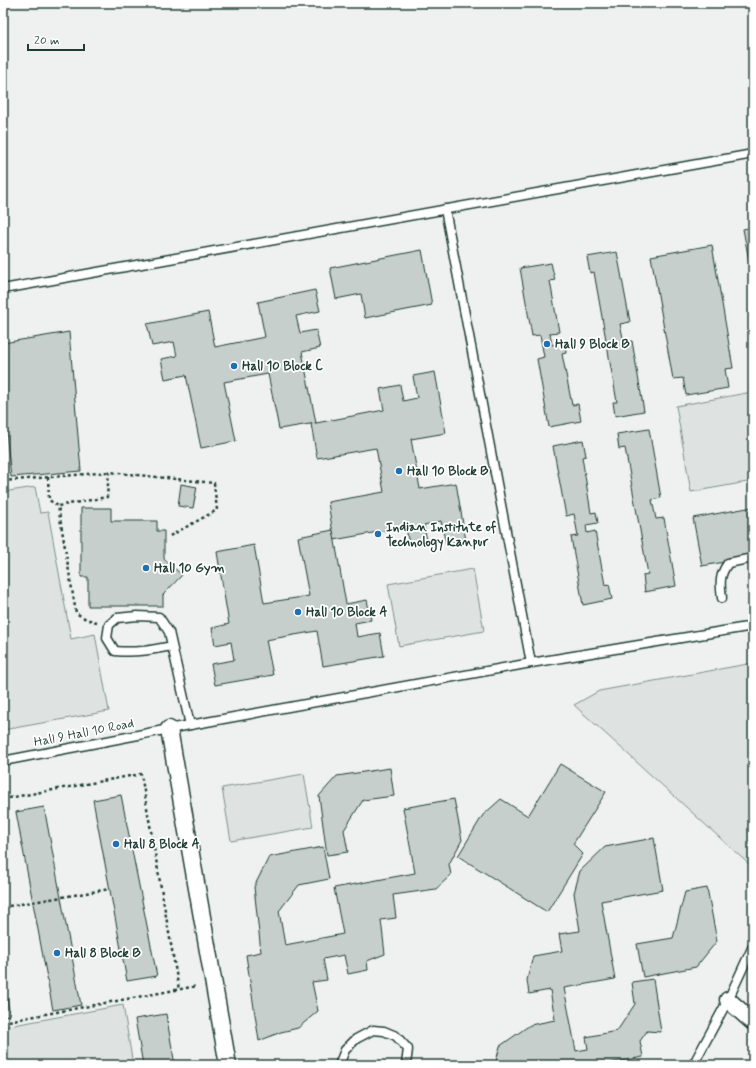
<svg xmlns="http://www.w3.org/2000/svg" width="756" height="1068" font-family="Mynerve,sans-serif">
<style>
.built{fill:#eef1f0}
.green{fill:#dee3e2;stroke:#7e908b}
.building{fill:#c7cfcc;stroke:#1f3d34}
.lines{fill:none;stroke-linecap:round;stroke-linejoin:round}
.lane-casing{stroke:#1f3d34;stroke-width:11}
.street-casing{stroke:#1f3d34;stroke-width:19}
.path{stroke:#1f3d34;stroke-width:2.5;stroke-dasharray:3 3;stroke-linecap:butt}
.lane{stroke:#fff;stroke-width:8}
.street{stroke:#fff;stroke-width:16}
.poi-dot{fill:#1f6fb2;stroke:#fff;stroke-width:1.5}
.labels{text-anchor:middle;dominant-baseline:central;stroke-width:3.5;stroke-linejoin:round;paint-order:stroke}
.poi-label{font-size:13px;font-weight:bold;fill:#1f3d34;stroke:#fff;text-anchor:start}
.street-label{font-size:13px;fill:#1f3d34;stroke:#fff}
</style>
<rect width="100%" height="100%" fill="#fff"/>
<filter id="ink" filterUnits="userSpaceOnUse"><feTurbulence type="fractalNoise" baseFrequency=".025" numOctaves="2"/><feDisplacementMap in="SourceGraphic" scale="8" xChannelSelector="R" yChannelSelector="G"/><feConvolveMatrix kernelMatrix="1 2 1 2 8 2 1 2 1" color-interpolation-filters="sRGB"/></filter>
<g filter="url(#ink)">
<rect class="built" x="3" y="3" width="750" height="1062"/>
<g class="green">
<path d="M 752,392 L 753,397 L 753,481 L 691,492 L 676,406 Z"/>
<path d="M 35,487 L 40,513 L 48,512 L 71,639 L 95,634 L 109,711 L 3,730 L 3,492 Z"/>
<path d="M 473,569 L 484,631 L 399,646 L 388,584 Z"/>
<path d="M 753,663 L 753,868 L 574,705 L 599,691 Z"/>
<path d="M 304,774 L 313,827 L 231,841 L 222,788 Z"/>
<path d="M 123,1005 L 133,1065 L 3,1065 L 3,1027 Z"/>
</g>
<g class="building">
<path d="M 753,227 L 753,282 L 743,229 Z"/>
<path d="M 712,245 L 733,368 L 725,369 L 728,388 L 686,395 L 683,378 L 673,379 L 651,256 Z"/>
<path d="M 422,250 L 432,305 L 365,318 L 361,294 L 336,299 L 330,268 Z"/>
<path d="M 617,252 L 630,322 L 620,324 L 624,342 L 632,341 L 644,411 L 615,416 L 613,402 L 617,402 L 594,272 L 590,273 L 587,257 Z"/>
<path d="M 551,263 L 555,280 L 550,281 L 559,332 L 550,333 L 552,345 L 565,343 L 566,353 L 562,354 L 572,405 L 578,404 L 581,421 L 549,427 L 537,359 L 544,357 L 540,335 L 532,336 L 520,268 Z"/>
<path d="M 315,290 L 320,311 L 296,316 L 300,333 L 316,330 L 320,348 L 302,352 L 316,423 L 279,429 L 268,374 L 224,382 L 236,441 L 201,448 L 186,375 L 165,379 L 161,359 L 177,356 L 174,342 L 152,346 L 147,324 L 208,312 L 215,347 L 265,337 L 258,302 Z"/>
<path d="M 69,332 L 81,471 L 11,477 L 3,404 L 3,343 Z"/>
<path d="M 435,372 L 446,433 L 411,439 L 420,489 L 456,483 L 466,541 L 446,545 L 441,521 L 424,525 L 427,541 L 409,545 L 406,527 L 334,540 L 328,502 L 384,492 L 376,448 L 317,458 L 311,424 L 384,410 L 380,389 L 400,385 L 403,401 L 417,398 L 413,376 Z"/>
<path d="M 649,429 L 661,498 L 652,500 L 656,519 L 664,518 L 676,586 L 645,592 L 643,575 L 648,574 L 625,448 L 619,449 L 617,434 Z"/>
<path d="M 583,440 L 586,456 L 582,457 L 591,513 L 596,512 L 598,523 L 586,525 L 587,533 L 595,531 L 605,585 L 609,584 L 612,599 L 583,605 L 571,537 L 578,536 L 574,514 L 566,516 L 553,446 Z"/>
<path d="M 181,484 L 197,487 L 193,508 L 178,506 Z"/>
<path d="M 753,507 L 753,557 L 702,566 L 693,518 Z"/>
<path d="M 81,508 L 111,508 L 111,521 L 157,521 L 157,531 L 164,531 L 164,559 L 182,575 L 163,595 L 163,606 L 88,606 L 88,577 L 81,577 Z"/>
<path d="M 333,530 L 346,604 L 367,600 L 371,620 L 355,623 L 357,637 L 380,633 L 384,656 L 323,666 L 317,631 L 266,640 L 273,675 L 215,685 L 211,664 L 234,660 L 231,642 L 215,645 L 212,628 L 229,624 L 217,552 L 254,545 L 264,603 L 309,596 L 298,537 Z"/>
<path d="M 560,764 L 606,792 L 573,844 L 583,854 L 547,912 L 458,856 L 483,815 L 501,799 L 528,816 Z"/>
<path d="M 390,768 L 394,796 L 363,800 L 344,830 L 348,852 L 327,855 L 319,796 L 337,776 Z"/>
<path d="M 121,795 L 157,976 L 127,981 L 93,800 Z"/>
<path d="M 454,799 L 462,840 L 449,864 L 451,875 L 436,889 L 393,895 L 396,918 L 381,920 L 385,954 L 367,961 L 368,970 L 348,974 L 344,955 L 323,959 L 327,980 L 312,982 L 318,1011 L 298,1028 L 281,1032 L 259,1041 L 246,955 L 261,952 L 254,887 L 269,857 L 323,847 L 329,879 L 299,885 L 279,911 L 285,945 L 343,934 L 334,888 L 415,873 L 403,808 Z"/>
<path d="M 44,807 L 81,1005 L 53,1010 L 16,812 Z"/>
<path d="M 654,838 L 663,890 L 601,901 L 615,979 L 564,988 L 576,1051 L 588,1049 L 586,1037 L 617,1031 L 635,1004 L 632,982 L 653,979 L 661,1032 L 647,1031 L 640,1041 L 643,1057 L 599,1065 L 495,1065 L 500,1046 L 530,1025 L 555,1020 L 550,990 L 529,994 L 527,980 L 533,956 L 562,951 L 559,934 L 580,931 L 574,893 L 580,871 L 605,847 Z"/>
<path d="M 707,888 L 717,941 L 696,967 L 643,977 L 637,944 L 673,938 L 685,892 Z"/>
<path d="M 3,975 L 10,1015 L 3,1016 Z"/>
<path d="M 166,1014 L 175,1065 L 143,1065 L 135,1019 Z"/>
</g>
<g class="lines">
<defs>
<g id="lane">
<path d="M 445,209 L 531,663"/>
<path d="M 3,289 L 753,154"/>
<path d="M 722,598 C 720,583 719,576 728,563 L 753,558"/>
<path d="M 172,646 C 151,650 137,653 115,651 L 107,638 L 109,625 L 117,618 L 137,616 L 159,617 L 169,632 L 190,725"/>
<path d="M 3,761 L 190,725 L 531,663 L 753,626"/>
<path d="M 339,1065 L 345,1050 L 356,1039 L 373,1030 L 384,1031 L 396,1036 L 408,1049 L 406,1065"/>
<path d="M 693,1065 L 728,1000 L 753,946"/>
</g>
<g id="street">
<path d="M 169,729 L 228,1065"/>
<path d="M 728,1000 L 753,1022"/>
</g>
</defs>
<use href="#lane" class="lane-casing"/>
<use href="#street" class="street-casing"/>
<g class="path">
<path d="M 48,477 L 49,500 L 58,506"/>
<path d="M 3,481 L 109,472"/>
<path d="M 97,622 L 86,619 L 76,613 L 58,506 L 107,497 L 109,472 L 214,483 L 217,510 L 168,537"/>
<path d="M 3,799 L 141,774 L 179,990"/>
<path d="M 3,907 L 110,889"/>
<path d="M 3,1022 L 197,986"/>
</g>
<use href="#lane" class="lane"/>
<use href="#street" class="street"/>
</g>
</g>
<g class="poi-dot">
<circle cx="547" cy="344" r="4"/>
<circle cx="234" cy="366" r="4"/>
<circle cx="399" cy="471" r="4"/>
<circle cx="378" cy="534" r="4"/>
<circle cx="146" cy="568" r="4"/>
<circle cx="298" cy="612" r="4"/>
<circle cx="116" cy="844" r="4"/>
<circle cx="57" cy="953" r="4"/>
</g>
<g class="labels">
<g class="poi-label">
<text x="555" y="344">Hall 9 Block B</text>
<text x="242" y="366">Hall 10 Block C</text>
<text x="407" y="471">Hall 10 Block B</text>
<text x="386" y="527">Indian Institute of<tspan x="386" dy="15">Technology Kanpur</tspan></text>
<text x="154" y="568">Hall 10 Gym</text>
<text x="306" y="612">Hall 10 Block A</text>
<text x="124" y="844">Hall 8 Block A</text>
<text x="65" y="953">Hall 8 Block B</text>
</g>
<g class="street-label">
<text transform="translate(84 733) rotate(-11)">Hall 9 Hall 10 Road</text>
</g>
</g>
<rect width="756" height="1068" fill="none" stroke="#fff" stroke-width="16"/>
<rect x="8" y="8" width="740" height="1052" fill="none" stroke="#1f3d34" stroke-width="1.5" filter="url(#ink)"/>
<path d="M28 44v6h56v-6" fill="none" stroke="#1f3d34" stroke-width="2"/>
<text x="34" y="44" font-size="12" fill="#1f3d34" stroke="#ffffff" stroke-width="3" paint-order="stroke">20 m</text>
</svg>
